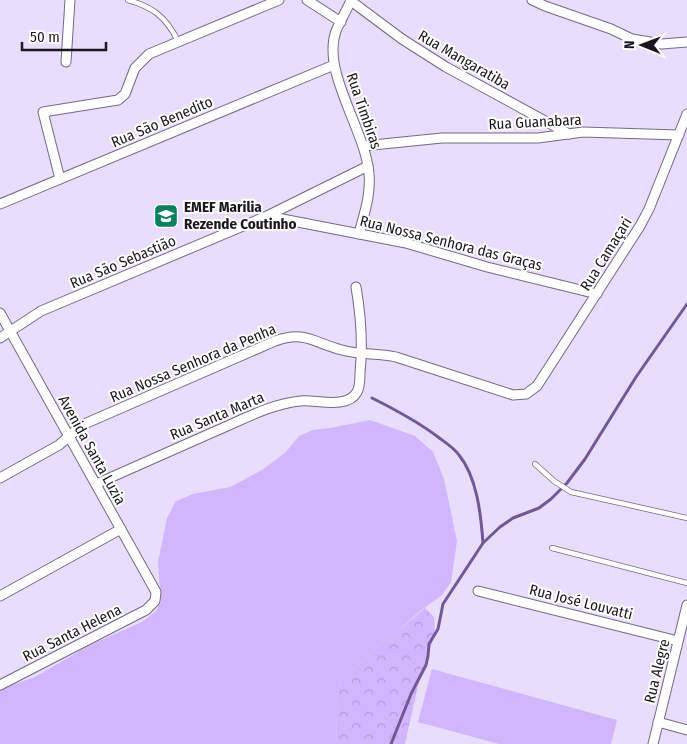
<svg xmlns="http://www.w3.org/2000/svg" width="687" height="744" font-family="'Fira Sans Condensed',sans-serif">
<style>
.green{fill:#d1b6fd}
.forest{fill:url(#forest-crowns)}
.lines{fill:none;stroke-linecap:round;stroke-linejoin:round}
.stream{stroke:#725897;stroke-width:3}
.lane-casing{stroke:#736985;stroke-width:6}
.street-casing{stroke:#736985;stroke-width:11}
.lane{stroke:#fff;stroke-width:4.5}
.street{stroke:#fff;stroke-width:9}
.labels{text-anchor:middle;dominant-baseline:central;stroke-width:4;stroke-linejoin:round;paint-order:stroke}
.street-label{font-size:15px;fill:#1a1621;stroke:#fff}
.poi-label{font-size:15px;font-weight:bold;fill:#1a1621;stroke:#fff;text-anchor:start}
</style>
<defs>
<pattern id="forest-crowns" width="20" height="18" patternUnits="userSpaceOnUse" patternTransform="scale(1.25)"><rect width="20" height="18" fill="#d1b6fd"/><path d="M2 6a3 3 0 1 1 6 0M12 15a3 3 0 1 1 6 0" fill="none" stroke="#b39cd9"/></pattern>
</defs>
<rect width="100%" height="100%" fill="#e8ddfd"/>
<g class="green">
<path d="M 370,420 L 415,436 L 433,452 L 444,479 L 457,541 L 451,582 L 442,595 L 420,611 L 396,633 L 380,644 L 363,662 L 343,676 L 338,687 L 336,744 L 0,744 L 0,689 L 35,677 L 90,645 L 142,622 L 156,611 L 161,602 L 158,562 L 167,518 L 176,501 L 193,494 L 230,487 L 262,470 L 285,453 L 299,436 L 313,430 L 330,428 Z"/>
<path d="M 432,669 L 617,720 L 611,744 L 499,744 L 418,722 Z"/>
</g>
<path class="forest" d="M 425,608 L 434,617 L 435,634 L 419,681 L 405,744 L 336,744 L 338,687 L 343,676 L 363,662 L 380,644 L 396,633 Z"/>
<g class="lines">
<g class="stream">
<path d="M 372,398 C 396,410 417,421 438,437 C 446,443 454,448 459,455 C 477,477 481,515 483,543"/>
<path d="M 391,744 L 411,694 L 426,665 L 428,656 L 429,644 L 438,629 L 443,604 L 483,543 L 500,527 L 513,518 L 539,508 L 551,499 L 567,483 L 585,459 L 636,377 L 687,304"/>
</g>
<defs>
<g id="lane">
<path d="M 128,0 C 153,7 166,17 178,41"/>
<path d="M 535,464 L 554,481 L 571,492 L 687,518"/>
<path d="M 552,548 L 687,583"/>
</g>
<g id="street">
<path d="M 307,0 L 341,22"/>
<path d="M 351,0 C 347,10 340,21 336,31 C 321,72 366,131 369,174 C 371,195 364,214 359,234"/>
<path d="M 532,0 L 545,6 L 611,29 L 632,39 L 662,44 L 687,42"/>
<path d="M 351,1 L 402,39 L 446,67 L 569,134"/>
<path d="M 66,62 L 70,0"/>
<path d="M 363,146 L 442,138 L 538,138 L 583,132 L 679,135"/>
<path d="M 60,179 L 43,112 L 118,100 L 125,94 L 135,68 L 149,54 L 279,0"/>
<path d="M 0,204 L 334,65"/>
<path d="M 267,216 L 406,243 L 487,267 L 597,294"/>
<path d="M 0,313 L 156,592 L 155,601 L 146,610 L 0,685"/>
<path d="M 0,338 L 41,311 L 267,216 L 368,166"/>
<path d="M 0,478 L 59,445 L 82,425 L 275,341 C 305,330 314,343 342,350 C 359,355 378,353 396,357 L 513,395 L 526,394 L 537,386 L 640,226 L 649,209 L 687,114"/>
<path d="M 96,484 C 137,466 177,448 218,430 C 244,419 271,404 300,401 C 315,399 347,410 357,392 C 360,387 360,379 360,373 C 363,344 361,316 356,287"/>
<path d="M 478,591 L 678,641"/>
<path d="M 0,596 L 121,529"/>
<path d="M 658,722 L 687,730"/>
<path d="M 653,744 L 687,605"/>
</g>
</defs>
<use href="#lane" class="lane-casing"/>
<use href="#street" class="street-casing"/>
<use href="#lane" class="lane"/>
<use href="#street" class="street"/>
</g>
<defs>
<symbol id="school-square" viewBox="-11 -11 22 22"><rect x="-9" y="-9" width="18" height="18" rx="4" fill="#068160" stroke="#fff"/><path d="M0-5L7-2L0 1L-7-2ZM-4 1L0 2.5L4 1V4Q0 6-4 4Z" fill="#fff"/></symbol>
</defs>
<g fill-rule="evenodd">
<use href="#school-square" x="152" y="202" width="28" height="28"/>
</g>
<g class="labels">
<g class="street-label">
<text transform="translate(464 60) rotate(30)">Rua Mangaratiba</text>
<text transform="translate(364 111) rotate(71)">Rua Timbiras</text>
<text transform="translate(162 122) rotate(-23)">Rua São Benedito</text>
<text transform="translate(535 122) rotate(-3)">Rua Guanabara</text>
<text transform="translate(451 243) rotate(14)">Rua Nossa Senhora das Graças</text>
<text transform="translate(606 254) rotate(-58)">Rua Camaçari</text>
<text transform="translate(123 262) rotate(-23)">Rua São Sebastião</text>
<text transform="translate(193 363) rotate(-23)">Rua Nossa Senhora da Penha</text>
<text transform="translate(217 416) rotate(-23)">Rua Santa Marta</text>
<text transform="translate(92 450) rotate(61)">Avenida Santa Luzia</text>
<text transform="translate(581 602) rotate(14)">Rua José Louvatti</text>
<text transform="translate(72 633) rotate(-27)">Rua Santa Helena</text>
<text transform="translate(657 671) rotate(-76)">Rua Alegre</text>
</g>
<g class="poi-label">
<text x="184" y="207">EMEF Marilia<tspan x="184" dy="17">Rezende Coutinho</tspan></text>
</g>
</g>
<g transform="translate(642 45) rotate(271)" stroke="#ffffff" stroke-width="4" paint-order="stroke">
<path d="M0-4L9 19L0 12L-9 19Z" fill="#1a1621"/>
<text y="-8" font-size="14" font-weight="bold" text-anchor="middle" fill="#1a1621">N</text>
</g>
<path d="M22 42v8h84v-8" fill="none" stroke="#1a1621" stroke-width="2.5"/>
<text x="30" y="42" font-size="15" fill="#1a1621" stroke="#ffffff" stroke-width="4" paint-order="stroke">50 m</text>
</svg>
